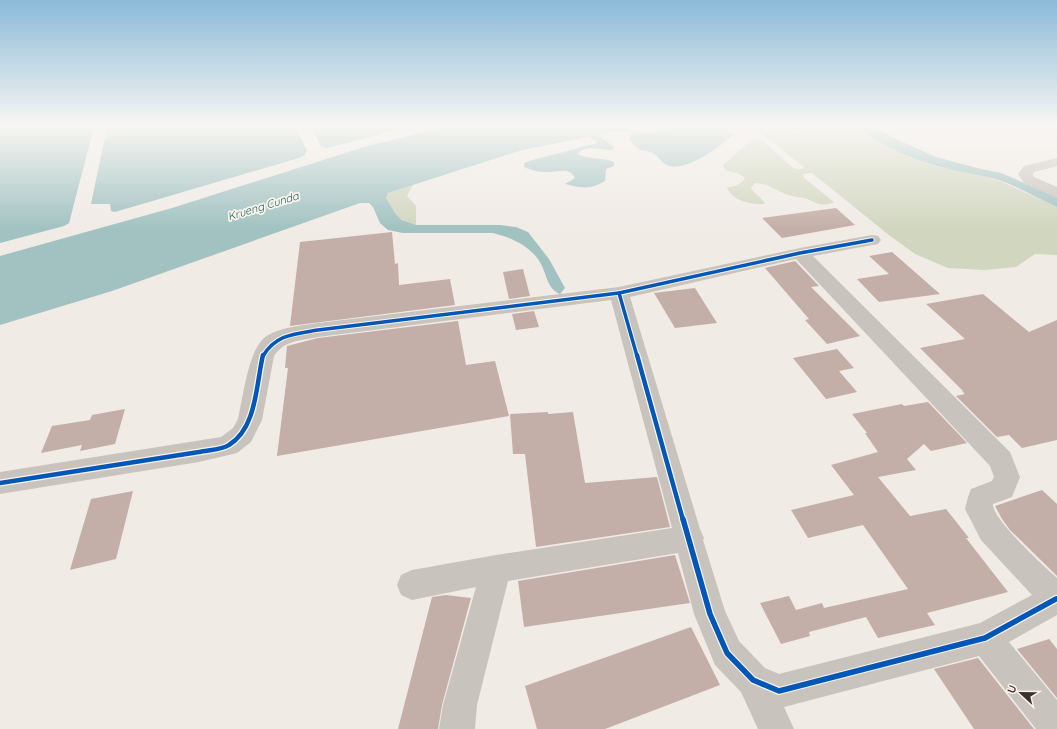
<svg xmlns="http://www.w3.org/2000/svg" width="1057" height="729" font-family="Quicksand,sans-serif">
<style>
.green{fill:#d1d6bf}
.water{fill:#a1c2c1}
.building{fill:#c3afa7}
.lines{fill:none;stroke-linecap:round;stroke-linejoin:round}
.street{fill:#c9c3be;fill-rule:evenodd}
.cycleway-far2-casing{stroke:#fbf5ee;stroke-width:5.5}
.cycleway-far1-casing{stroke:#fbf5ee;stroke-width:7}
.cycleway-casing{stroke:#fbf5ee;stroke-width:8}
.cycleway-far2{stroke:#0057b8;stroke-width:3.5}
.cycleway-far1{stroke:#0057b8;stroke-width:4.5}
.cycleway{stroke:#0057b8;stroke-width:5.5}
.labels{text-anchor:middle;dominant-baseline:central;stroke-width:3.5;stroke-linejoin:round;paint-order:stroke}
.far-water-label{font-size:11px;font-style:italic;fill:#1f5a5e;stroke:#fbf5ee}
</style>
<rect width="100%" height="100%" fill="#f0ebe5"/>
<g class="green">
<path d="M 753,127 L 773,127 L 789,133 L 803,133 L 800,127 L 858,127 L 879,141 L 907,156 L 938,167 L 968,172 L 1000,181 L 1057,207 L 1057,255 L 1035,254 L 1016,267 L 985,270 L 948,268 L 915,254 L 889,235 L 812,173 L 803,174 L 804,178 L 834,202 C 819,208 817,202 804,198 C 798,197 791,196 785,194 C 774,189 768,184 755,183 L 751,188 C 755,195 762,197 765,204 C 752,205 731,201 727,187 C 734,187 741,185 745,178 L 739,174 L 725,170 L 723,165 L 753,139 L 759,139 L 763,141 L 793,168 L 800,169 L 805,168 Z"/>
<path d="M 413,185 L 407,196 L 416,206 L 416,225 C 397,219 396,215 386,198 L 388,193 Z"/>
</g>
<g class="water">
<path d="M 0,127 L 94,127 L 69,223 L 64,226 L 0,243 Z"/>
<path d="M 107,127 L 295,127 L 307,150 L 305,155 L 299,158 L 115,212 L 111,211 L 110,204 L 91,204 Z"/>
<path d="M 311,127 L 408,127 L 327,148 L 321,146 Z"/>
<path d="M 442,127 L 637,127 L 629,129 L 646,133 L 678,127 L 727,127 L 728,132 L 733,135 C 719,147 686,173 667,165 C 662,163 658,156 653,153 C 649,151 645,151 641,150 C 636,148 633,143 629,139 L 631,135 L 634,133 L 615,131 L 598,135 L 614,147 L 612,150 C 601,150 585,144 577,154 C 589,160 602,157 614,162 L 614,166 L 606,169 L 605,181 C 590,190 581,188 565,184 L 575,178 C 569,167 559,172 549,172 C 540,172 532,171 524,167 L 524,163 L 533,160 L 597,143 L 596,141 L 588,137 L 522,150 L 388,193 L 386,198 L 395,213 L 402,220 L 416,225 L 500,225 L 516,227 L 528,232 L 549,259 L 565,288 L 560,294 C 548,289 547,277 542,266 C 533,247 513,238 493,233 L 403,233 L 388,230 L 380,223 L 373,207 L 369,203 L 360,203 L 112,291 L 0,325 L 0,256 L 172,208 L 364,147 Z"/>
<path d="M 858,127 L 873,127 L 900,141 L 936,157 L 977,168 L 1001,173 L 1057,197 L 1057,207 C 1038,199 1019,187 999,180 C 979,174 957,172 937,166 C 909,158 880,145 858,127 Z"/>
</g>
<g class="building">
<path d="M 836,208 L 855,225 L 782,238 L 762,218 Z"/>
<path d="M 392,232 L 395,264 L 398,263 L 399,285 L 450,279 L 455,305 L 290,326 L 300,242 Z"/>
<path d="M 892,252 L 940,294 L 879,302 L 857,279 L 889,274 L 869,256 Z"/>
<path d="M 795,261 L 819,286 L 811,287 L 860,336 L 827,344 L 805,320 L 809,319 L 765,268 Z"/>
<path d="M 523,269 L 530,296 L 509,299 L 503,272 Z"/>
<path d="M 695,288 L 717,323 L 675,328 L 654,293 Z"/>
<path d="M 983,294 L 1029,332 L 1057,320 L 1057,440 L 1022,448 L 1009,435 L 997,437 L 956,396 L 965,394 L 962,391 L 963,391 L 920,348 L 965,339 L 926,304 Z"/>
<path d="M 534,311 L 539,327 L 516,330 L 512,314 Z"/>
<path d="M 458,321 L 466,365 L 495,361 L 509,416 L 277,456 L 288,368 L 285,368 L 287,346 L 318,338 Z"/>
<path d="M 837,349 L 854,368 L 839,371 L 857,392 L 826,399 L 793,358 Z"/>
<path d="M 928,402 L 967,443 L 931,451 L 924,444 L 907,459 L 916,470 L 878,477 L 910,516 L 946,509 L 969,538 L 966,538 L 1008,592 L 927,613 L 935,625 L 878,638 L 866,617 L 809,632 L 810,636 L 781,644 L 760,603 L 789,596 L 796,610 L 822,603 L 824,608 L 908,589 L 863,525 L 808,538 L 791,510 L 854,495 L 831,465 L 878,452 L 865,433 L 867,433 L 852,414 L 902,404 L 904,406 Z"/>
<path d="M 125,409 L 115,444 L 80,451 L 82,445 L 41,453 L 52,426 L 90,420 L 92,415 Z"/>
<path d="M 548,412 L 548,414 L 573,412 L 585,483 L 657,477 L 670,527 L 536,547 L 525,454 L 513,454 L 510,414 Z"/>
<path d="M 1042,490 L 1057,504 L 1057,576 L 1010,530 L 1002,519 L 995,506 Z"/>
<path d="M 133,491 L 116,559 L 70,570 L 91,499 Z"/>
<path d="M 675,555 L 690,603 L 524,627 L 518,581 Z"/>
<path d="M 446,595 L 471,598 L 442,705 L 438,729 L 398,729 L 432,597 Z"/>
<path d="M 691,627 L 720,685 L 605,729 L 537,729 L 525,686 Z"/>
<path d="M 1049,639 L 1057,649 L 1057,698 L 1017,649 Z"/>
<path d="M 978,658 L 1034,729 L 974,729 L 934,669 Z"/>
</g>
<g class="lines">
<g class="street">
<path d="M 1057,158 L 1057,166 L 1034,172 L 1033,174 L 1034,177 L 1057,187 L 1057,198 L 1024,183 L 1018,174 L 1024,166 Z"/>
<path d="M 872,235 L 878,236 L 881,240 L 878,244 L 813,256 L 1010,452 L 1020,477 L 1012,497 L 993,504 C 991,518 1045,567 1057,578 L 1057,615 L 1009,642 L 1057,700 L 1057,729 L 1036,729 L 979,656 L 784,707 L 794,729 L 758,729 L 741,692 L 715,665 L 694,614 L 678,553 L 508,581 L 477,705 L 475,729 L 439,729 L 443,705 L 476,587 L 412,600 L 401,595 L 397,585 L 401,575 L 412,570 L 496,555 L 672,528 L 611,300 L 318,337 C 299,341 285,340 274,356 L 262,420 L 251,442 L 237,453 L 199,462 L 0,494 L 0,472 L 221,437 L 233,428 L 238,419 C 243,398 248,352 264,338 C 278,327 301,326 318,323 L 619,287 L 800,248 ZM 796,259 L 990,466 L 994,477 L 992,481 L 971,489 L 968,497 L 965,509 L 981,540 L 1032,595 L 980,623 L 779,674 L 765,668 L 739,641 L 725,611 L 703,540 L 704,538 L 700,529 L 630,297 Z"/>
</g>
<defs>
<g id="cycleway-far2">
<path d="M 619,293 L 637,356"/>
<path d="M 263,356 C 276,334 295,334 318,330 L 619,293 L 800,253 L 872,240"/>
</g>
<g id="cycleway-far1">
<path d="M 637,355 L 683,520"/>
<path d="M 0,483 L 199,452 C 208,450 222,450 229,445 C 257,428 256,384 263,355"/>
</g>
<path id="cycleway" d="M 683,519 L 710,614 L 727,653 L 753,680 L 779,691 L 985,638 L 1056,599"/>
</defs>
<use href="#cycleway-far2" class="cycleway-far2-casing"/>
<use href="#cycleway-far1" class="cycleway-far1-casing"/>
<use href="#cycleway" class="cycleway-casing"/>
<use href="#cycleway-far2" class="cycleway-far2"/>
<use href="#cycleway-far1" class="cycleway-far1"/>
<use href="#cycleway" class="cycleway"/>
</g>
<linearGradient id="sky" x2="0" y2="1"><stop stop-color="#8bbad8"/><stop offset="0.55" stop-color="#f8f6f3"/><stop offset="1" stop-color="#f8f6f3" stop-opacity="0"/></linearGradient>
<rect width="1057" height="229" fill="url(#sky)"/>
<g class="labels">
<g class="far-water-label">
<text transform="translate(263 206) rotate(-17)">Krueng Cunda</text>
</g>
</g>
<g transform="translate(1021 693) rotate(292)" stroke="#fbf5ee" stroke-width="3" paint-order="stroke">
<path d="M0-3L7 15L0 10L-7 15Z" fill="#3b302b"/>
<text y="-6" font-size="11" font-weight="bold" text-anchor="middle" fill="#3b302b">U</text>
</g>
</svg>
